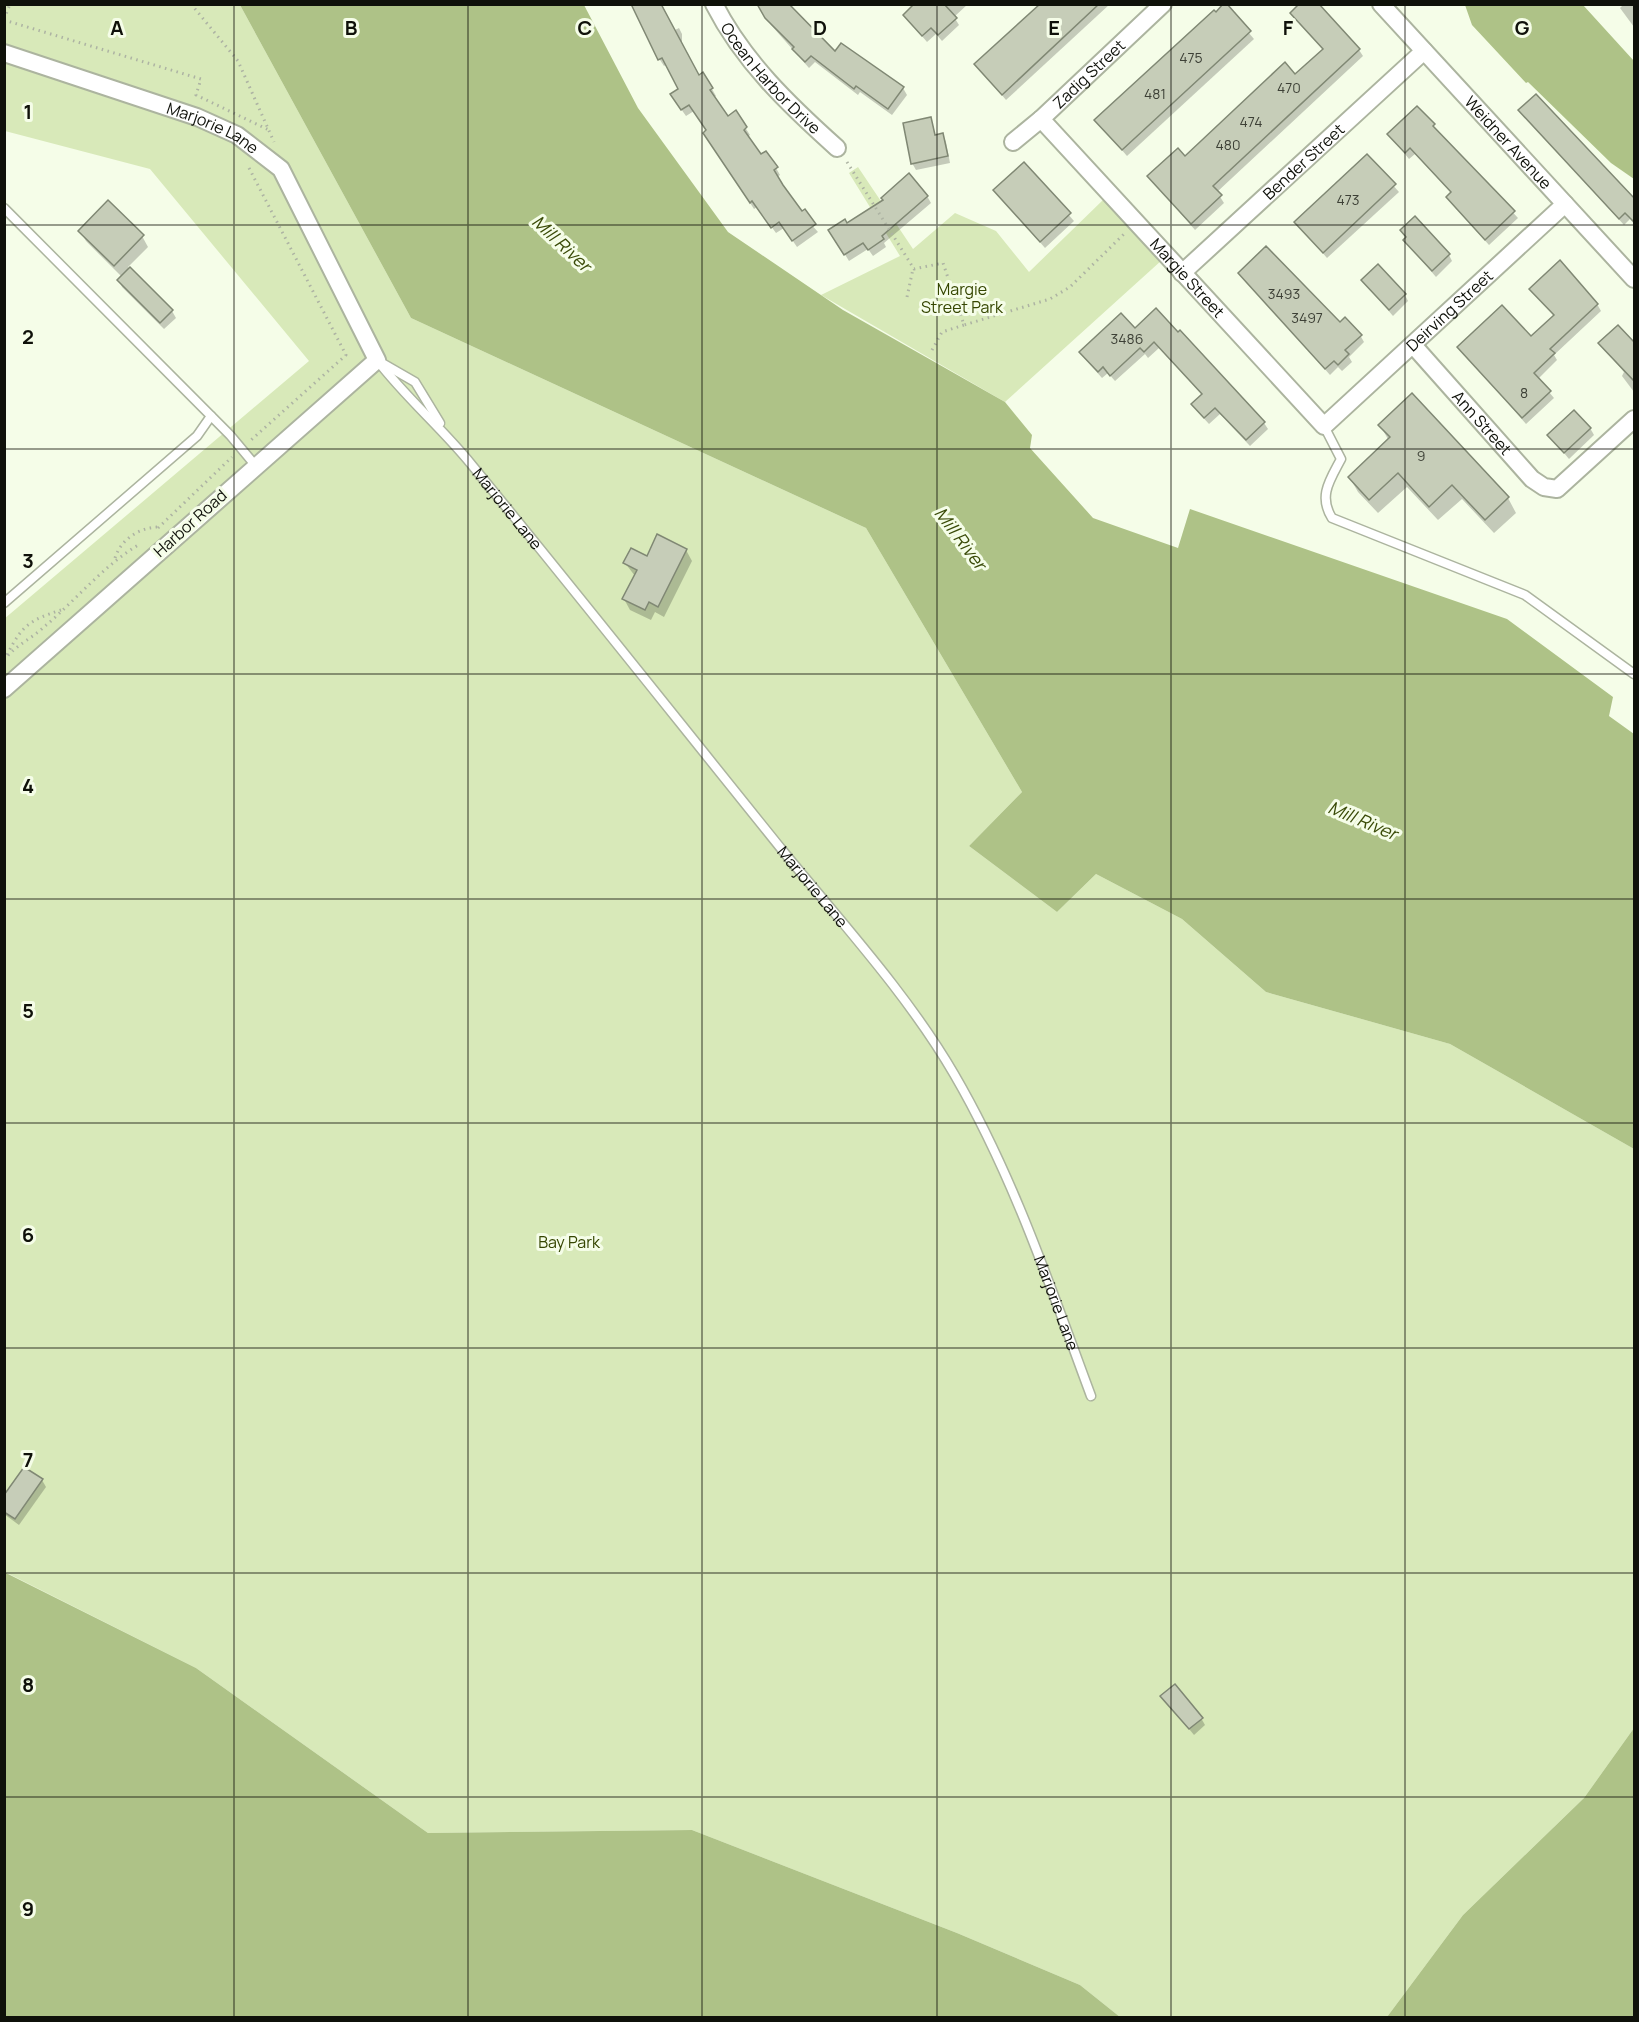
<svg xmlns="http://www.w3.org/2000/svg" width="1639" height="2022" font-family="Manrope,sans-serif">
<style>
.green{fill:#d8e9b9}
.water{fill:#aec287}
.shadow{fill:#0003}
.building{fill:#c6cdb8;stroke:#808874;stroke-width:1.5}
.lines{fill:none;stroke-linecap:round;stroke-linejoin:round}
.service-casing{stroke:#acb49f;stroke-width:11}
.minor-casing{stroke:#acb49f;stroke-width:20}
.path{stroke:#adb3a3;stroke-width:3;stroke-dasharray:1.5 4.5;stroke-linecap:butt}
.service{stroke:#fff;stroke-width:8}
.minor{stroke:#fff;stroke-width:16}
.grid{fill:none;stroke:#0f110a;stroke-width:1.5;stroke-opacity:0.55}
.labels{text-anchor:middle;dominant-baseline:central;stroke-width:6;stroke-linejoin:round;paint-order:stroke}
.number-label{font-size:14px;fill:#3d4036}
.street-label{font-size:16px;fill:#0f110a;stroke:#f5fde8}
.park-label{font-size:16px;fill:#354601;stroke:#f5fde8}
.water-label{font-size:18px;font-style:italic;fill:#3a4b08;stroke:#f5fde8}
.grid-label{font-size:20px;text-anchor:middle;font-weight:bold;fill:#0f110a;stroke:#f5fde8;stroke-width:6;stroke-linejoin:round;paint-order:stroke}
</style>
<rect width="100%" height="100%" fill="#f5fde8"/>
<g class="green">
<path d="M 5,5 L 240,5 L 411,318 L 866,528 L 1022,792 L 969,846 L 1057,912 L 1096,874 L 1182,919 L 1266,992 L 1450,1044 L 1634,1149 L 1634,1728 L 1584,1798 L 1463,1915 L 1387,2017 L 1120,2017 L 1080,1985 L 957,1933 L 692,1830 L 428,1833 L 196,1668 L 5,1572 L 4,619 L 309,361 L 150,169 L 5,131 Z"/>
<path d="M 858,167 L 913,249 L 955,213 L 996,231 L 1029,272 L 1104,199 L 1162,260 L 1005,402 L 821,295 L 900,256 L 849,173 Z"/>
</g>
<g class="water">
<path d="M 240,5 L 584,5 L 638,108 L 728,232 L 843,310 L 1005,402 L 1032,435 L 1030,448 L 1093,518 L 1178,548 L 1190,509 L 1507,619 L 1613,697 L 1609,716 L 1634,734 L 1634,1149 L 1450,1044 L 1266,992 L 1182,919 L 1096,874 L 1057,912 L 969,846 L 1022,792 L 866,528 L 411,318 Z"/>
<path d="M 1465,5 L 1583,5 L 1634,61 L 1634,179 L 1611,163 L 1528,82 L 1526,83 L 1472,25 Z"/>
<path d="M 4,1572 L 196,1668 L 428,1833 L 692,1830 L 957,1933 L 1080,1985 L 1120,2017 L 5,2017 Z"/>
<path d="M 1634,1728 L 1634,2017 L 1387,2017 L 1463,1915 L 1584,1798 Z"/>
</g>
<g class="shadow">
<path d="M 632,4 L 662,4 L 673,31 L 679,28 L 682,34 L 682,43 L 699,76 L 702,74 L 712,89 L 716,96 L 713,98 L 727,118 L 735,112 L 750,135 L 747,137 L 761,157 L 776,168 L 780,175 L 777,177 L 801,213 L 818,232 L 797,247 L 784,228 L 776,233 L 757,207 L 754,209 L 709,140 L 708,131 L 694,111 L 686,116 L 676,102 L 680,90 L 667,64 L 664,66 L 660,60 Z"/>
<path d="M 758,4 L 835,53 L 903,88 L 907,95 L 892,115 L 860,92 L 858,95 L 815,62 L 809,68 L 771,25 Z"/>
<path d="M 916,4 L 968,4 L 954,17 L 959,25 L 942,41 L 936,34 L 927,42 L 904,15 Z"/>
<path d="M 1042,4 L 1110,4 L 1006,100 L 976,64 Z"/>
<path d="M 1624,4 L 1634,4 L 1634,27 L 1620,8 Z"/>
<path d="M 1225,5 L 1254,39 L 1127,156 L 1096,120 Z"/>
<path d="M 1292,13 L 1359,50 L 1363,56 L 1217,192 L 1224,203 L 1195,230 L 1149,177 L 1185,158 L 1295,76 L 1324,50 Z"/>
<path d="M 1417,108 L 1518,218 L 1489,245 L 1452,204 L 1448,197 L 1452,193 L 1415,154 L 1409,159 L 1389,134 Z"/>
<path d="M 1520,111 L 1634,201 L 1634,224 L 1630,219 L 1624,225 Z"/>
<path d="M 930,119 L 936,136 L 943,135 L 946,142 L 950,163 L 916,170 L 912,163 Z"/>
<path d="M 1367,156 L 1399,192 L 1327,258 L 1296,222 Z"/>
<path d="M 1024,164 L 1074,221 L 1045,248 L 995,191 Z"/>
<path d="M 927,196 L 931,203 L 884,243 L 886,247 L 873,256 L 868,249 L 849,261 L 830,230 L 847,225 L 885,201 Z"/>
<path d="M 80,231 L 142,236 L 148,247 L 128,267 L 172,311 L 176,318 L 164,329 L 122,287 L 119,280 L 122,277 L 86,241 Z"/>
<path d="M 1404,240 L 1449,255 L 1452,261 L 1436,277 Z"/>
<path d="M 1240,273 L 1360,335 L 1364,342 L 1349,357 L 1352,362 L 1342,371 L 1338,367 L 1330,375 Z"/>
<path d="M 1362,280 L 1405,295 L 1408,301 L 1393,316 Z"/>
<path d="M 1531,289 L 1597,304 L 1601,311 L 1554,355 L 1557,360 L 1538,379 L 1554,398 L 1526,424 L 1459,347 L 1531,338 L 1554,316 Z"/>
<path d="M 1156,311 L 1264,423 L 1268,429 L 1250,446 L 1220,414 L 1209,424 L 1197,411 L 1193,404 L 1203,395 L 1159,348 L 1148,358 L 1145,354 L 1115,381 L 1108,373 L 1102,378 L 1085,359 L 1081,352 L 1135,330 Z"/>
<path d="M 1600,344 L 1634,345 L 1634,392 L 1622,376 L 1624,372 Z"/>
<path d="M 1412,395 L 1508,498 L 1516,513 L 1494,533 L 1462,499 L 1438,520 L 1407,487 L 1378,513 L 1358,492 L 1350,478 L 1389,441 L 1380,425 Z"/>
<path d="M 1590,428 L 1594,435 L 1569,459 L 1549,435 Z"/>
<path d="M 686,550 L 692,561 L 664,617 L 655,612 L 651,620 L 630,610 L 624,599 L 635,576 L 625,563 Z"/>
<path d="M 42,1480 L 46,1487 L 19,1525 L 4,1514 L 4,1497 Z"/>
<path d="M 1162,1696 L 1201,1718 L 1205,1725 L 1194,1735 Z"/>
</g>
<g class="building">
<path d="M 631,4 L 661,4 L 699,75 L 703,72 L 713,88 L 710,90 L 728,116 L 736,110 L 747,127 L 744,130 L 761,154 L 766,151 L 778,167 L 774,170 L 783,185 L 802,211 L 805,209 L 816,224 L 792,241 L 779,222 L 771,228 L 752,201 L 750,203 L 703,133 L 706,130 L 689,105 L 681,110 L 670,94 L 678,89 L 662,58 L 658,60 Z"/>
<path d="M 757,4 L 789,4 L 835,51 L 841,43 L 904,87 L 888,109 L 856,86 L 854,89 L 811,56 L 805,62 L 792,49 L 794,47 L 765,18 Z"/>
<path d="M 914,4 L 944,4 L 957,18 L 938,35 L 931,28 L 922,36 L 903,15 Z"/>
<path d="M 1040,4 L 1099,4 L 1002,95 L 974,64 Z"/>
<path d="M 1223,4 L 1227,4 L 1251,31 L 1122,150 L 1094,120 L 1214,10 L 1216,12 Z"/>
<path d="M 1299,4 L 1319,4 L 1360,49 L 1213,186 L 1222,195 L 1191,224 L 1147,176 L 1178,148 L 1185,156 L 1285,62 L 1295,74 L 1323,49 L 1290,13 Z"/>
<path d="M 1536,94 L 1635,199 L 1635,223 L 1625,213 L 1619,219 L 1518,110 Z"/>
<path d="M 1417,106 L 1435,124 L 1433,126 L 1515,211 L 1485,240 L 1446,197 L 1451,192 L 1410,148 L 1405,153 L 1387,134 Z"/>
<path d="M 931,117 L 935,135 L 943,133 L 948,156 L 911,164 L 903,123 Z"/>
<path d="M 1367,154 L 1396,184 L 1323,253 L 1294,222 Z"/>
<path d="M 1024,162 L 1071,213 L 1040,242 L 993,190 Z"/>
<path d="M 909,173 L 928,196 L 882,236 L 884,239 L 868,250 L 863,243 L 844,255 L 828,230 L 845,219 L 847,223 L 883,200 L 881,198 Z"/>
<path d="M 108,200 L 144,235 L 114,266 L 78,231 Z"/>
<path d="M 1415,216 L 1450,254 L 1432,271 L 1403,240 L 1406,237 L 1400,230 Z"/>
<path d="M 1266,246 L 1340,322 L 1345,317 L 1362,335 L 1345,350 L 1349,354 L 1338,365 L 1334,361 L 1325,369 L 1238,273 Z"/>
<path d="M 1560,260 L 1598,304 L 1550,349 L 1555,353 L 1534,373 L 1551,391 L 1522,418 L 1457,347 L 1502,305 L 1531,336 L 1554,315 L 1529,289 Z"/>
<path d="M 1378,264 L 1406,294 L 1389,310 L 1361,280 Z"/>
<path d="M 130,267 L 173,310 L 160,323 L 117,280 Z"/>
<path d="M 1156,308 L 1178,332 L 1180,330 L 1265,422 L 1246,440 L 1215,408 L 1204,418 L 1191,404 L 1202,394 L 1154,342 L 1144,352 L 1140,348 L 1110,376 L 1103,367 L 1098,372 L 1079,352 L 1121,313 L 1135,328 Z"/>
<path d="M 1618,325 L 1635,343 L 1635,382 L 1598,343 Z"/>
<path d="M 1412,393 L 1509,497 L 1485,520 L 1452,485 L 1429,507 L 1398,473 L 1369,500 L 1348,477 L 1390,437 L 1378,425 Z"/>
<path d="M 1574,410 L 1591,428 L 1564,453 L 1547,435 Z"/>
<path d="M 657,534 L 687,549 L 658,607 L 649,602 L 645,610 L 622,599 L 637,570 L 623,563 L 631,548 L 647,556 Z"/>
<path d="M 24,1467 L 43,1479 L 15,1519 L 4,1512 L 4,1495 Z"/>
<path d="M 1175,1684 L 1203,1718 L 1189,1729 L 1160,1696 Z"/>
</g>
<g class="lines">
<defs>
<g id="service">
<path d="M 4,208 L 230,435 L 255,465"/>
<path id="s1" d="M 377,360 C 405,397 441,427 471,464 C 576,592 679,722 783,851 C 841,922 908,995 954,1074 C 1013,1175 1050,1286 1091,1396"/>
<path d="M 382,363 L 415,382 L 440,423"/>
<path d="M 1324,426 L 1341,459 C 1330,480 1318,496 1332,518 L 1525,595 L 1634,674"/>
<path d="M 4,603 L 197,436 L 211,416"/>
</g>
<g id="minor">
<path id="s2" d="M 714,4 C 743,61 789,105 837,148"/>
<path id="s3" d="M 1381,4 L 1634,279"/>
<path id="s4" d="M 4,53 L 197,117 L 237,135 L 281,169 L 377,360 L 4,689"/>
<path id="s5" d="M 1041,119 L 1324,426 L 1565,204"/>
<path id="s6" d="M 1013,142 L 1041,119 L 1163,4"/>
<path id="s7" d="M 1182,273 L 1424,51"/>
<path id="s8" d="M 1413,345 L 1532,479 L 1544,487 L 1557,489 L 1634,419"/>
</g>
</defs>
<use href="#service" class="service-casing"/>
<use href="#minor" class="minor-casing"/>
<g class="path">
<path d="M 191,4 L 238,61 L 274,142"/>
<path d="M 4,19 L 10,4"/>
<path d="M 4,20 L 201,79 L 196,95 L 271,131"/>
<path d="M 847,162 L 914,269 L 943,263 L 964,325 L 1050,299 L 1070,287 L 1124,234"/>
<path d="M 249,168 L 346,355 L 251,440"/>
<path d="M 907,297 L 913,269"/>
<path d="M 932,350 L 942,332 L 964,325"/>
<path d="M 158,528 L 232,457"/>
<path d="M 115,558 C 121,539 140,527 159,527"/>
<path d="M 7,655 C 22,625 30,620 61,610"/>
<path d="M 4,660 C 16,645 31,639 44,627 C 75,601 105,564 140,544"/>
</g>
<use href="#service" class="service"/>
<use href="#minor" class="minor"/>
</g>
<path class="grid" d="M 234,4 L 234,2018M 468,4 L 468,2018M 702,4 L 702,2018M 937,4 L 937,2018M 1171,4 L 1171,2018M 1405,4 L 1405,2018M 4,225 L 1634,225M 4,449 L 1634,449M 4,674 L 1634,674M 4,899 L 1634,899M 4,1123 L 1634,1123M 4,1348 L 1634,1348M 4,1573 L 1634,1573M 4,1797 L 1634,1797"/>
<g class="labels">
<g class="number-label">
<text x="1191" y="57">475</text>
<text x="1289" y="87">470</text>
<text x="1155" y="93">481</text>
<text x="1251" y="121">474</text>
<text x="1228" y="144">480</text>
<text x="1348" y="199">473</text>
<text x="1284" y="293">3493</text>
<text x="1307" y="317">3497</text>
<text x="1127" y="338">3486</text>
<text x="1524" y="392">8</text>
<text x="1421" y="455">9</text>
</g>
<g class="street-label">
<text stroke="none"><textPath href="#s6" startOffset="102">Zadig Street</textPath></text>
<text stroke="none"><textPath href="#s2" startOffset="94">Ocean Harbor Drive</textPath></text>
<text stroke="none"><textPath href="#s4" startOffset="222">Marjorie Lane</textPath></text>
<text stroke="none"><textPath href="#s3" startOffset="188">Weidner Avenue</textPath></text>
<text stroke="none"><textPath href="#s7" startOffset="165">Bender Street</textPath></text>
<text stroke="none"><textPath href="#s5" startOffset="216">Margie Street</textPath></text>
<text stroke="none"><textPath href="#s5" startOffset="588">Deirving Street</textPath></text>
<text stroke="none"><textPath href="#s8" startOffset="104">Ann Street</textPath></text>
<text stroke="none"><textPath href="#s1" startOffset="198">Marjorie Lane</textPath></text>
<text transform="translate(190 523) rotate(-42)">Harbor Road</text>
<text stroke="none"><textPath href="#s1" startOffset="684">Marjorie Lane</textPath></text>
<text stroke="none"><textPath href="#s1" startOffset="1170">Marjorie Lane</textPath></text>
</g>
<g class="park-label">
<text x="962" y="289">Margie<tspan x="962" dy="18">Street Park</tspan></text>
<text x="569" y="1242">Bay Park</text>
</g>
<g class="water-label">
<text transform="translate(562 243) rotate(43)">Mill River</text>
<text transform="translate(961 538) rotate(53)">Mill River</text>
<text transform="translate(1363 820) rotate(23)">Mill River</text>
</g>
</g>
<g class="grid-label">
<text x="117" y="35">A</text>
<text x="351" y="35">B</text>
<text x="585" y="35">C</text>
<text x="820" y="35">D</text>
<text x="1054" y="35">E</text>
<text x="1288" y="35">F</text>
<text x="1522" y="35">G</text>
<text x="28" y="119">1</text>
<text x="28" y="344">2</text>
<text x="28" y="568">3</text>
<text x="28" y="793">4</text>
<text x="28" y="1018">5</text>
<text x="28" y="1242">6</text>
<text x="28" y="1467">7</text>
<text x="28" y="1692">8</text>
<text x="28" y="1916">9</text>
</g>
<rect width="1639" height="2022" fill="none" stroke="#0f110a" stroke-width="12"/>
</svg>
